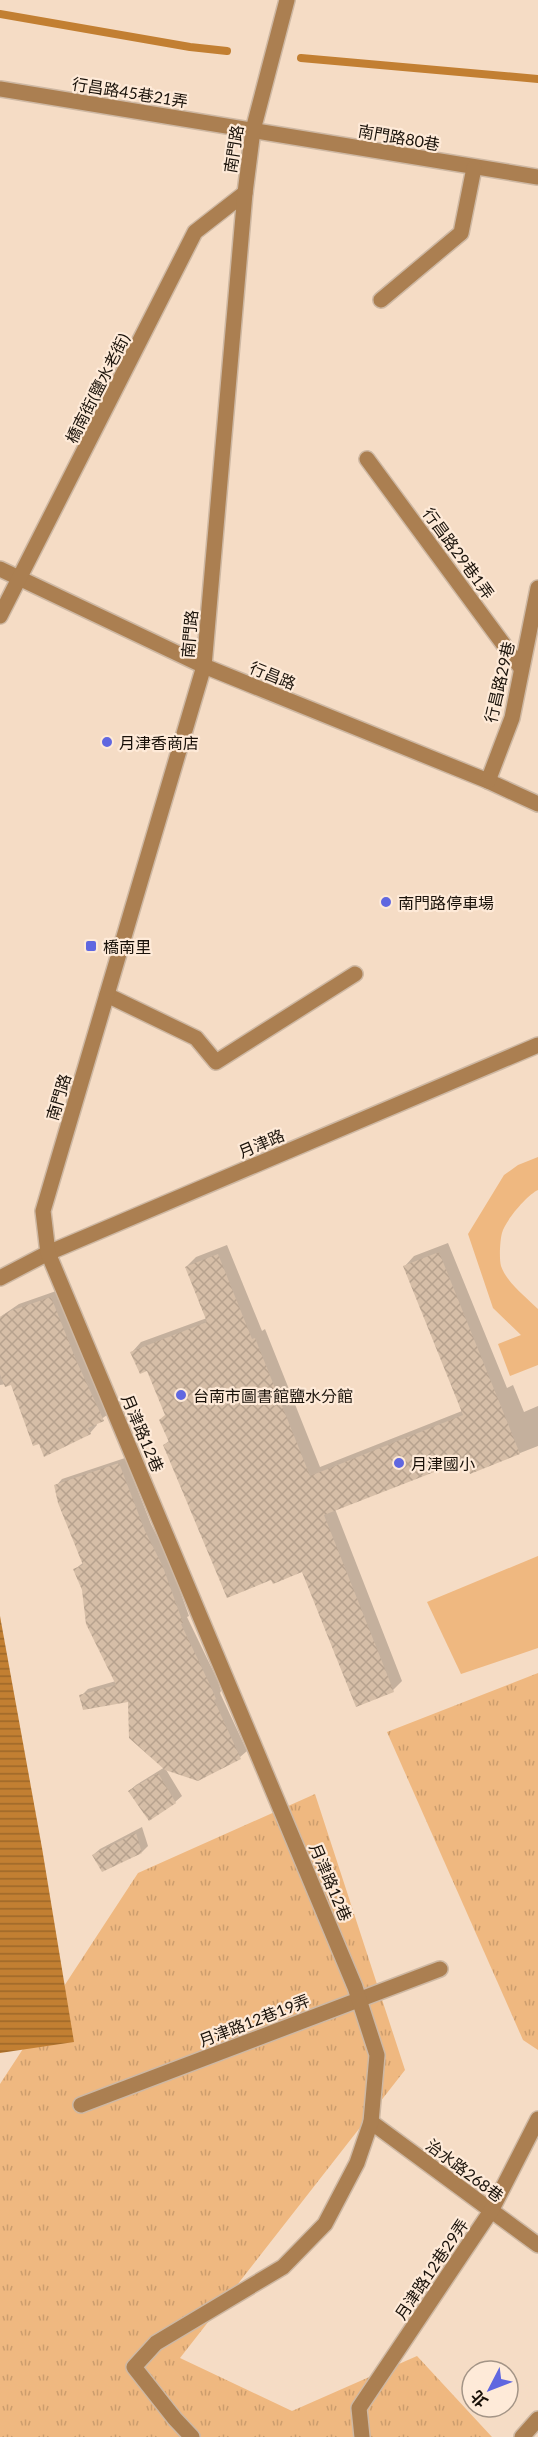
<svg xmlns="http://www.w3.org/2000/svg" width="538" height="2437" font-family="Lato,'Noto Sans TC',sans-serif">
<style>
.grass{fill:url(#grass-tufts)}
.pitch{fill:#efb880}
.water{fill:url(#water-rules)}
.shadow{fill:#0003}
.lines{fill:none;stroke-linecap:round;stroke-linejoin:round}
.stream{stroke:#c27f32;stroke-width:8}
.building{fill:url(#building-cross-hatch)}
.minor-casing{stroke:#ceb8a3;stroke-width:18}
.minor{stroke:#ab7f51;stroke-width:15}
.poi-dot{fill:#6067e0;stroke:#feead8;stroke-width:2}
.labels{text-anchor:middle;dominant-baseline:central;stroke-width:4.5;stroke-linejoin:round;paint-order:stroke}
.street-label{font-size:16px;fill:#1a120a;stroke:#feead8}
.poi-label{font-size:16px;fill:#1a120a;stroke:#feead8;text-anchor:start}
</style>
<defs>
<pattern id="grass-tufts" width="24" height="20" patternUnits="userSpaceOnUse" patternTransform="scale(1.5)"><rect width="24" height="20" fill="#efb880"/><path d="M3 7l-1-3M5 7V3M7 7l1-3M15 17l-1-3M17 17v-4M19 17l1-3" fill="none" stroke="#cc9d6d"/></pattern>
<pattern id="water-rules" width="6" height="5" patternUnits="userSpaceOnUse" patternTransform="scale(1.5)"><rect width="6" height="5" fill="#c27f32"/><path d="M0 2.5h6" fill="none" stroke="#9d6729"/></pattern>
<pattern id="building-cross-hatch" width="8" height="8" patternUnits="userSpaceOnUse" patternTransform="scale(1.5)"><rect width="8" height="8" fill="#d6bea7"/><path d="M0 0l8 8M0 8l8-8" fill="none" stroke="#b7a28e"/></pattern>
</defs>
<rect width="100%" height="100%" fill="#f5dcc5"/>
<g class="grass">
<path d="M 538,1673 L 538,2050 L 523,2040 L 387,1732 Z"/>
<path d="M 315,1794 L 405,2070 L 180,2358 L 292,2411 L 417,2356 L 492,2437 L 0,2437 L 0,2084 L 138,1873 Z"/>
</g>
<g class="pitch">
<path d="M 538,1157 L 538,1190 C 527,1195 505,1221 502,1233 C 500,1240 499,1259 501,1266 C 507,1283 526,1297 538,1309 L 538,1365 L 510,1376 L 498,1344 L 521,1335 L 493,1308 L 468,1234 L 504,1175 L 518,1165 Z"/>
<path d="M 538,1556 L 538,1648 L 461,1674 L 427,1602 Z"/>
</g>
<path class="water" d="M 0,1616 L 42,1848 L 74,2042 L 0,2053 Z"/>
<g class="shadow">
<path d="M 448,1243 L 507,1388 L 513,1385 L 524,1412 L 538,1406 L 538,1446 L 471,1472 L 466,1458 L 335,1509 L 402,1681 L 393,1690 L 303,1570 L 164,1445 L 170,1440 L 166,1414 L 148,1369 L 132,1352 L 141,1342 L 207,1318 L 186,1267 L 196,1257 L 227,1245 L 262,1331 L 265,1329 L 320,1467 L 462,1411 L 405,1266 L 414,1256 Z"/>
<path d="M 59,1290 L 111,1412 L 96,1423 L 97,1425 L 90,1433 L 12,1383 L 0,1385 L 0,1317 L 19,1304 Z"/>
<path d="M 125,1458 L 151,1524 L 169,1560 L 189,1616 L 187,1617 L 218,1681 L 221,1691 L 220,1693 L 247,1751 L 240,1757 L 198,1779 L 165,1768 L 182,1796 L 175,1802 L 129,1791 L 136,1785 L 165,1767 L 130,1700 L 81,1696 L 88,1689 L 116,1681 L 75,1569 L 84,1562 L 56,1486 L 62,1479 Z"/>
<path d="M 142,1827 L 148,1846 L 142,1852 L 93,1855 L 100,1849 Z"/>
</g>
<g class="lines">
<g class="stream">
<path d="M 0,14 L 190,47 L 227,51"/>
<path d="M 301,58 L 538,79"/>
</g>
</g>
<g class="building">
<path d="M 439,1252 L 520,1454 L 470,1474 L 465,1460 L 324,1515 L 394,1692 L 356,1707 L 302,1572 L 273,1584 L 271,1580 L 227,1598 L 163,1445 L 169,1442 L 159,1420 L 165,1415 L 147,1371 L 140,1374 L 130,1352 L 207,1322 L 185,1267 L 218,1254 L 252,1339 L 255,1338 L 310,1476 L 463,1415 L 403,1266 Z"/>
<path d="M 51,1297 L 76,1360 L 104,1421 L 88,1428 L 91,1434 L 44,1457 L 39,1444 L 33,1446 L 11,1385 L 5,1387 L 0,1374 L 0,1317 L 10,1311 Z"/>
<path d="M 119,1463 L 145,1531 L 163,1567 L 183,1623 L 181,1624 L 211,1687 L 216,1699 L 214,1700 L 241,1759 L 198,1781 L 165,1770 L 129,1738 L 128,1702 L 83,1710 L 79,1695 L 116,1685 L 86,1624 L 82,1590 L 73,1569 L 83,1565 L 58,1503 L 54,1485 Z"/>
<path d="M 158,1773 L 176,1803 L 149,1821 L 128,1791 Z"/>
<path d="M 136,1833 L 142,1853 L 102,1872 L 92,1855 Z"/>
</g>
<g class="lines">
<defs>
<g id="minor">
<path d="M 0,89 L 538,177"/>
<path d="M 381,300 L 461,233 L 474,168"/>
<path d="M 367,459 L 521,668"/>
<path d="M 0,569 L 204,666 L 488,781 L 538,804"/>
<path d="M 0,616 L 195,232 L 245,193"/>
<path d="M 488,781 L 512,718 L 538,588"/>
<path d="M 107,995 L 196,1038 L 216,1062 L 355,974"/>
<path d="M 0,1278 L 48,1253 L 538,1045"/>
<path d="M 81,2105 L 440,1969"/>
<path d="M 371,2122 L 538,2245"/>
<path d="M 192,2437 L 175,2419 L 134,2367 L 156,2343 L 283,2267 L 325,2224 L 357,2163 L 371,2122 L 377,2055 L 355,1987 L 48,1253 L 43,1211 L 204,666 L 245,193 L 253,130 L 287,0"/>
<path d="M 362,2437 L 359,2408 L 491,2211 L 538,2119"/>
<path d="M 522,2437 L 538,2419"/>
</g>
</defs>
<use href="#minor" class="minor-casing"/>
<use href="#minor" class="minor"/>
</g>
<g class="poi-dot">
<circle cx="107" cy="742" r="6"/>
<circle cx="386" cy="902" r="6"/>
<rect x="85" y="940" width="12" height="12" rx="3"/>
<circle cx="181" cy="1395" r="6"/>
<circle cx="399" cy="1463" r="6"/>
</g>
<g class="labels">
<g class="street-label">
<text transform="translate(130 92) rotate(9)">行昌路45巷21弄</text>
<text transform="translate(399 137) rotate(10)">南門路80巷</text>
<text transform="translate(233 149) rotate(-81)">南門路</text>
<text transform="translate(97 388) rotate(-63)">橋南街(鹽水老街)</text>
<text transform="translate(459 553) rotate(54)">行昌路29巷1弄</text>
<text transform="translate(189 634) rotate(-85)">南門路</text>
<text transform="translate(273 675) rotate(22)">行昌路</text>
<text transform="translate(499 682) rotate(-77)">行昌路29巷</text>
<text transform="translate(58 1097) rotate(-73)">南門路</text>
<text transform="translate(261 1143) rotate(-23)">月津路</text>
<text transform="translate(143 1433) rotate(67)">月津路12巷</text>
<text transform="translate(331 1882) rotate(67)">月津路12巷</text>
<text transform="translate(254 2020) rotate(-21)">月津路12巷19弄</text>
<text transform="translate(465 2170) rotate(37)">治水路268巷</text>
<text transform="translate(431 2269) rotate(-56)">月津路12巷29弄</text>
</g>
<g class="poi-label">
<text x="119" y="742">月津香商店</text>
<text x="398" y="902">南門路停車場</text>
<text x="103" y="946">橋南里</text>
<text x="193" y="1395">台南市圖書館鹽水分館</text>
<text x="411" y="1463">月津國小</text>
</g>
</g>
<g transform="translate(490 2389) rotate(228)"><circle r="28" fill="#feead8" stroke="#a39486" stroke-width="1.5"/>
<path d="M0-4.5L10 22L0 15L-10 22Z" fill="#6067e0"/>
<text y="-9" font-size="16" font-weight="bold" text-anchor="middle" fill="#1a120a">北</text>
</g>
</svg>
